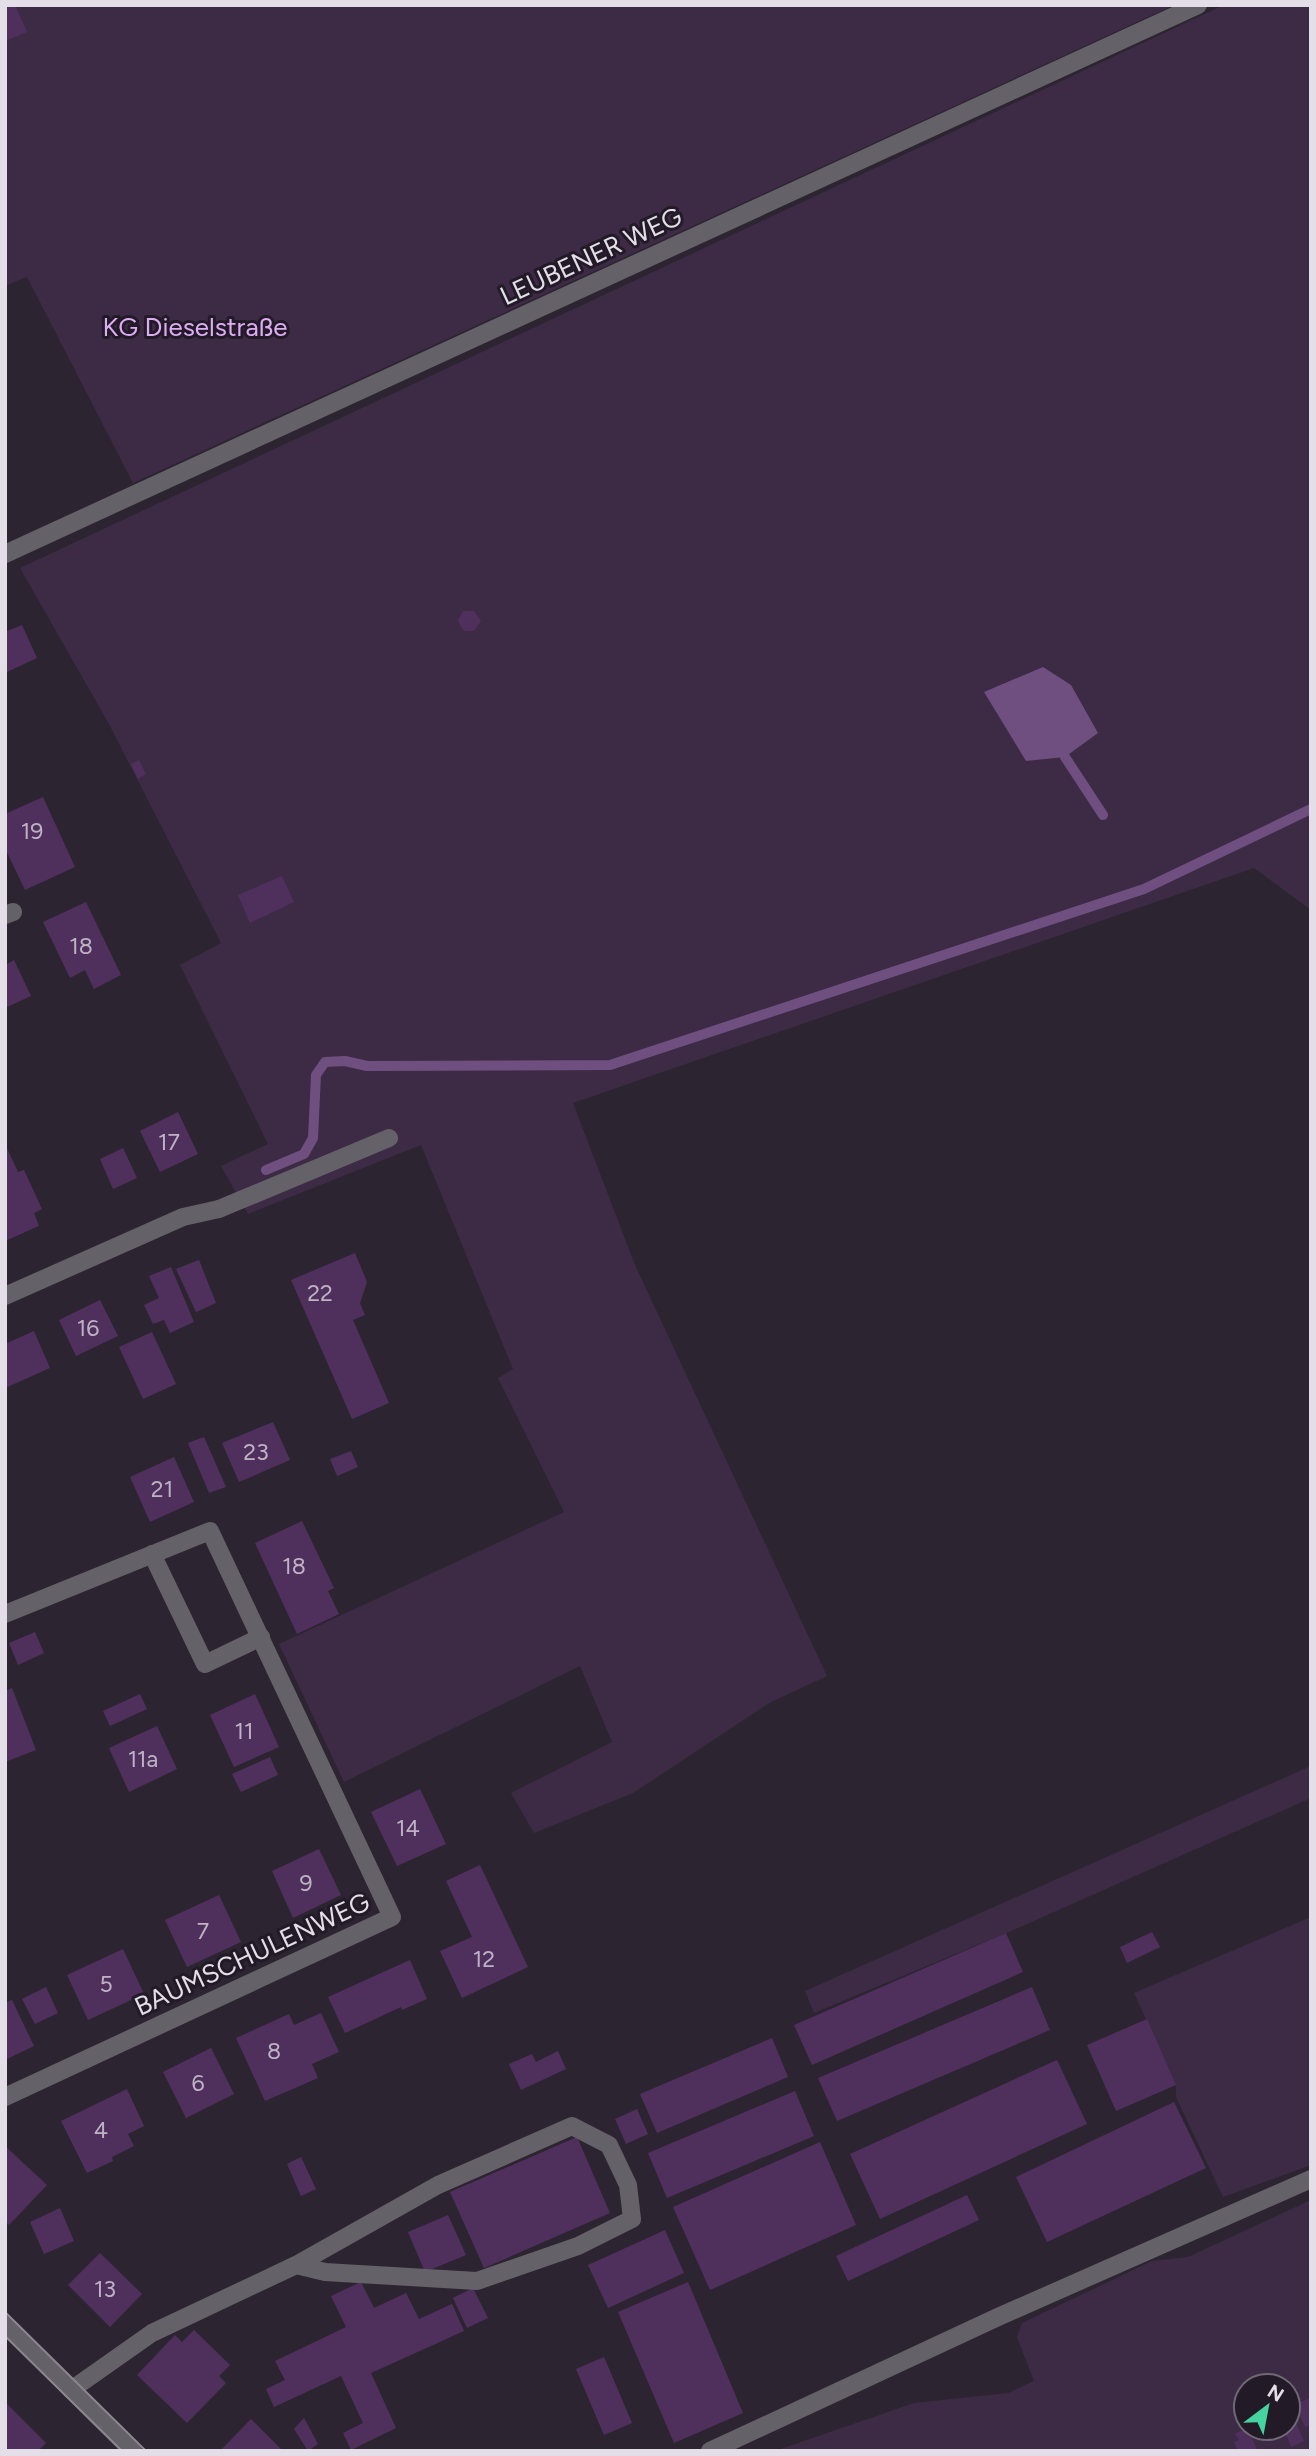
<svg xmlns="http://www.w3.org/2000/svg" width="1316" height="2456" font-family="Figtree,sans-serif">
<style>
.green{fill:#3d2b45;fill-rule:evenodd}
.water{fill:#6f4f7f}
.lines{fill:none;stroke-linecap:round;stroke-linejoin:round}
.stream{stroke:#6f4f7f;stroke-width:10}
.building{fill:#4f305d}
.service{stroke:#656168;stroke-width:18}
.minor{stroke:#656168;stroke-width:18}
.tertiary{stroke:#656168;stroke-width:18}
.tram{stroke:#8b858f;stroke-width:2}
.labels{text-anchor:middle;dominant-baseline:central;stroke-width:6;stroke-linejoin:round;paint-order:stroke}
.number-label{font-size:23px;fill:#beb2c4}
.street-label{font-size:26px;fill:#e3dee7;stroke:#231a27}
.park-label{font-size:26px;fill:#ddacf5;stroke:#231a27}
</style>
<rect width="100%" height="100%" fill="#2d2431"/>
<g class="green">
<path d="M 5,5 L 1174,5 L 133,483 L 27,277 L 5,286 Z"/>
<path d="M 1224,5 L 1311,5 L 1311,910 L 1254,868 L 573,1103 L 635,1265 L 827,1676 L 769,1703 L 633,1793 L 534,1833 L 511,1793 L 612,1742 L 580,1666 L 344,1782 L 279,1644 L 564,1512 L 498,1378 L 513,1369 L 421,1145 L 248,1214 L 221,1166 L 268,1144 L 180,965 L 221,943 L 109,724 L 20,568 Z"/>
<path d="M 1311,1766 L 1311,1798 L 1018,1928 L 814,2013 L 805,1991 Z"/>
<path d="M 1311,1917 L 1311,2165 L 1223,2197 L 1176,2097 L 1176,2085 L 1134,1993 Z"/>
<path d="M 1311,2200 L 1311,2451 L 775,2451 L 914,2403 L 1008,2393 L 1034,2381 L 1017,2337 L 1022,2323 L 1152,2261 L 1188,2257 ZM 1246,2386 L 1288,2386 L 1288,2428 L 1246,2428 Z"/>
</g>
<path class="water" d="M 1043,667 L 1071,685 L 1098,733 L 1065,757 L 1026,761 L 984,692 Z"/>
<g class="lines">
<g class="stream">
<path d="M 1065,757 L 1103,815"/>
<path d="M 266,1170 L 304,1154 L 313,1138 L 316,1075 L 325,1062 L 345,1061 L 367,1066 L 610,1065 L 1144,889 L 1311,809"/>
</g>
</g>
<g class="building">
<path d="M 5,5 L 15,5 L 27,32 L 5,41 Z"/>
<path d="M 463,611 L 474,611 L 481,621 L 474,631 L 464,631 L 458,621 Z"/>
<path d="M 22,625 L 37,658 L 7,672 L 5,632 Z"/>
<path d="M 139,760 L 146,774 L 138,779 L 131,764 Z"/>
<path d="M 43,797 L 75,867 L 25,890 L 5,848 L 5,814 Z"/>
<path d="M 282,876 L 294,902 L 250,923 L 238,895 Z"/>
<path d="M 86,902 L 121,975 L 94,989 L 85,970 L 70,978 L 43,922 Z"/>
<path d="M 5,959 L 7,964 L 14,960 L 31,996 L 5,1008 Z"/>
<path d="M 178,1112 L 198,1154 L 160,1172 L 140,1131 Z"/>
<path d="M 5,1144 L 18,1172 L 24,1170 L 42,1209 L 34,1213 L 39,1226 L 5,1241 Z"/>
<path d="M 123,1148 L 137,1178 L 113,1189 L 100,1159 Z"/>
<path d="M 355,1253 L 367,1282 L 360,1303 L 365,1315 L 353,1320 L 389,1403 L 352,1419 L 291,1280 Z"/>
<path d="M 199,1260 L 216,1303 L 196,1312 L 176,1269 Z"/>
<path d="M 171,1267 L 194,1322 L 170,1333 L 164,1320 L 153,1324 L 144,1305 L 159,1298 L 149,1276 Z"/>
<path d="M 100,1300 L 118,1336 L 76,1356 L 59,1320 Z"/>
<path d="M 34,1331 L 50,1368 L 5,1388 L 5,1344 Z"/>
<path d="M 152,1332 L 176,1384 L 143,1399 L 119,1347 Z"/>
<path d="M 273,1422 L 290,1460 L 239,1482 L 222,1443 Z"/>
<path d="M 204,1437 L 226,1487 L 209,1493 L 188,1443 Z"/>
<path d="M 351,1451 L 358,1467 L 337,1476 L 330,1459 Z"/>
<path d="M 174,1457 L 194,1502 L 150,1522 L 130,1477 Z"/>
<path d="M 302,1521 L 334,1588 L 328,1591 L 339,1614 L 297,1634 L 255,1543 Z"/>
<path d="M 35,1632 L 44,1653 L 18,1665 L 9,1643 Z"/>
<path d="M 12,1688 L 36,1750 L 5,1762 L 5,1691 Z"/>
<path d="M 140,1694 L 147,1709 L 110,1726 L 103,1711 Z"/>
<path d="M 255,1694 L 279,1747 L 234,1767 L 210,1715 Z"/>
<path d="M 157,1726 L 177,1769 L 129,1792 L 109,1748 Z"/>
<path d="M 270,1757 L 278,1775 L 241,1792 L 232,1774 Z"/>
<path d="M 420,1789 L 446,1844 L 397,1866 L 371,1812 Z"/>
<path d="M 319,1849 L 341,1895 L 293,1918 L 272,1871 Z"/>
<path d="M 480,1865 L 528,1967 L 462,1998 L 440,1951 L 472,1937 L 446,1881 Z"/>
<path d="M 219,1895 L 241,1942 L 187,1967 L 165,1920 Z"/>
<path d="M 1152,1932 L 1160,1947 L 1127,1963 L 1120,1947 Z"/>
<path d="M 1006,1933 L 1023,1972 L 812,2065 L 794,2025 Z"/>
<path d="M 123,1949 L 144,1994 L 88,2020 L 67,1975 Z"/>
<path d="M 410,1960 L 427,1999 L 402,2010 L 401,2007 L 345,2033 L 328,1997 Z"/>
<path d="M 46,1987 L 58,2013 L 35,2024 L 22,1999 Z"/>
<path d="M 1032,1987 L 1050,2030 L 837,2121 L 818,2078 Z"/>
<path d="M 12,2000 L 34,2046 L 5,2060 L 5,2003 Z"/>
<path d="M 321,2013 L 339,2052 L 312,2064 L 318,2078 L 265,2101 L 236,2038 L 289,2014 L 294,2025 Z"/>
<path d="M 1147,2019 L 1176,2085 L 1116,2111 L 1087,2045 Z"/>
<path d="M 772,2038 L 788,2077 L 657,2133 L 640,2094 Z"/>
<path d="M 211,2048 L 234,2094 L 186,2118 L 163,2072 Z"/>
<path d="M 558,2051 L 566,2069 L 521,2090 L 509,2064 L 532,2054 L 536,2062 Z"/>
<path d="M 1057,2060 L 1087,2124 L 880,2219 L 850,2154 Z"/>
<path d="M 127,2089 L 144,2126 L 128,2134 L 134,2146 L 112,2157 L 113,2161 L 87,2173 L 61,2121 Z"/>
<path d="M 795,2091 L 814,2136 L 667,2198 L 648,2153 Z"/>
<path d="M 1174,2102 L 1206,2168 L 1047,2242 L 1016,2177 Z"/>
<path d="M 637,2109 L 648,2134 L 626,2144 L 615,2119 Z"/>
<path d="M 577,2137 L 610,2213 L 484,2268 L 450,2192 Z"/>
<path d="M 820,2142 L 856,2225 L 710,2290 L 673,2207 Z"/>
<path d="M 5,2146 L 47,2185 L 9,2225 L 5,2221 Z"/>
<path d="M 301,2157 L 316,2189 L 301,2196 L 287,2164 Z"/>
<path d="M 967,2195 L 979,2220 L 848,2281 L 836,2256 Z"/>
<path d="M 60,2208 L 74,2241 L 44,2254 L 30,2222 Z"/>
<path d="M 448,2215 L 466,2255 L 425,2272 L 408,2232 Z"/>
<path d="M 665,2230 L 684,2273 L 608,2308 L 588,2265 Z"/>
<path d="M 100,2253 L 142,2294 L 110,2327 L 68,2285 Z"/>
<path d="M 361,2282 L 374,2308 L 406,2293 L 419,2319 L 452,2304 L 464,2331 L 371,2373 L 396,2428 L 351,2450 L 343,2433 L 363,2423 L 341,2376 L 274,2407 L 266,2389 L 285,2380 L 275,2361 L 346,2327 L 331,2296 Z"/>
<path d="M 688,2282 L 743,2413 L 674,2443 L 618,2312 Z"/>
<path d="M 473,2288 L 488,2318 L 467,2328 L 453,2298 Z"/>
<path d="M 194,2330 L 230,2365 L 219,2376 L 226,2383 L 187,2423 L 137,2375 L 175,2335 L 182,2342 Z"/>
<path d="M 604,2357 L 632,2423 L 604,2435 L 576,2369 Z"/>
<path d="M 1311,2398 L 1311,2424 L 1305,2427 L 1295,2404 Z"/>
<path d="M 5,2402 L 46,2443 L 38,2451 L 5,2451 Z"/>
<path d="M 1292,2405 L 1294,2410 L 1291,2412 L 1304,2441 L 1291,2447 L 1286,2434 L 1277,2438 L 1272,2428 L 1288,2428 L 1288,2406 Z"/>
<path d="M 304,2418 L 318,2444 L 308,2451 L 294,2429 Z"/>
<path d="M 251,2419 L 283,2451 L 220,2451 Z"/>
<path d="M 1247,2428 L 1257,2449 L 1238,2451 L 1234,2442 L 1239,2440 L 1235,2434 Z"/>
</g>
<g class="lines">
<g class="service">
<path d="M 5,554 L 1198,5"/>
<path d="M 219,1209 L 389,1138"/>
<path d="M 71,2390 L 152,2333 L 296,2265 L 438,2185 L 572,2126 L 609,2145 L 628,2185 L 632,2219 L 578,2246 L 477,2281 L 325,2272 L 296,2265"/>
<path d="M 710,2451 L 998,2317 L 1311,2179"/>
</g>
<g class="minor">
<path d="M 5,915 L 13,912"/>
<path d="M 5,1296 L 183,1217 L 219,1209"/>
<path d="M 152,1554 L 205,1664 L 261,1637"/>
<path d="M 5,1614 L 210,1531 L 392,1917 L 5,2097"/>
</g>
<path class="tertiary" d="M 5,2324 L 133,2451"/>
<g class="tram">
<path d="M 5,2312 L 146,2451"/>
<path d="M 5,2336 L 122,2451"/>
</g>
</g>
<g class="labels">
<g class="number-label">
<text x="32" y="831">19</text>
<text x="81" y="946">18</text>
<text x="169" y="1142">17</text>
<text x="320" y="1293">22</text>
<text x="88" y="1328">16</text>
<text x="256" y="1452">23</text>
<text x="162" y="1489">21</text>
<text x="294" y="1566">18</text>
<text x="244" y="1731">11</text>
<text x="143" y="1759">11a</text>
<text x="408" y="1828">14</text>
<text x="306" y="1883">9</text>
<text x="203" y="1931">7</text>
<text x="484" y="1959">12</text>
<text x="106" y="1984">5</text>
<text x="274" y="2051">8</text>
<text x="198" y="2083">6</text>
<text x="101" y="2130">4</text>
<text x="105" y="2289">13</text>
</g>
<g class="street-label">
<text transform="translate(591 256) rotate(-25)">LEUBENER WEG</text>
<text transform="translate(252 1954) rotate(-25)">BAUMSCHULENWEG</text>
</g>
<g class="park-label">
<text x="195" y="327">KG Dieselstraße</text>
</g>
</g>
<rect width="1316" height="2456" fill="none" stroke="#e3dee7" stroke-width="14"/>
<g transform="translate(1267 2407) rotate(32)"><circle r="33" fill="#231a27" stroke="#706874" stroke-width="2"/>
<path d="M0-5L12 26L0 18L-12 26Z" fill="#45d49f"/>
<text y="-10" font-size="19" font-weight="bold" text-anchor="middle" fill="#e3dee7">N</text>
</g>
</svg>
